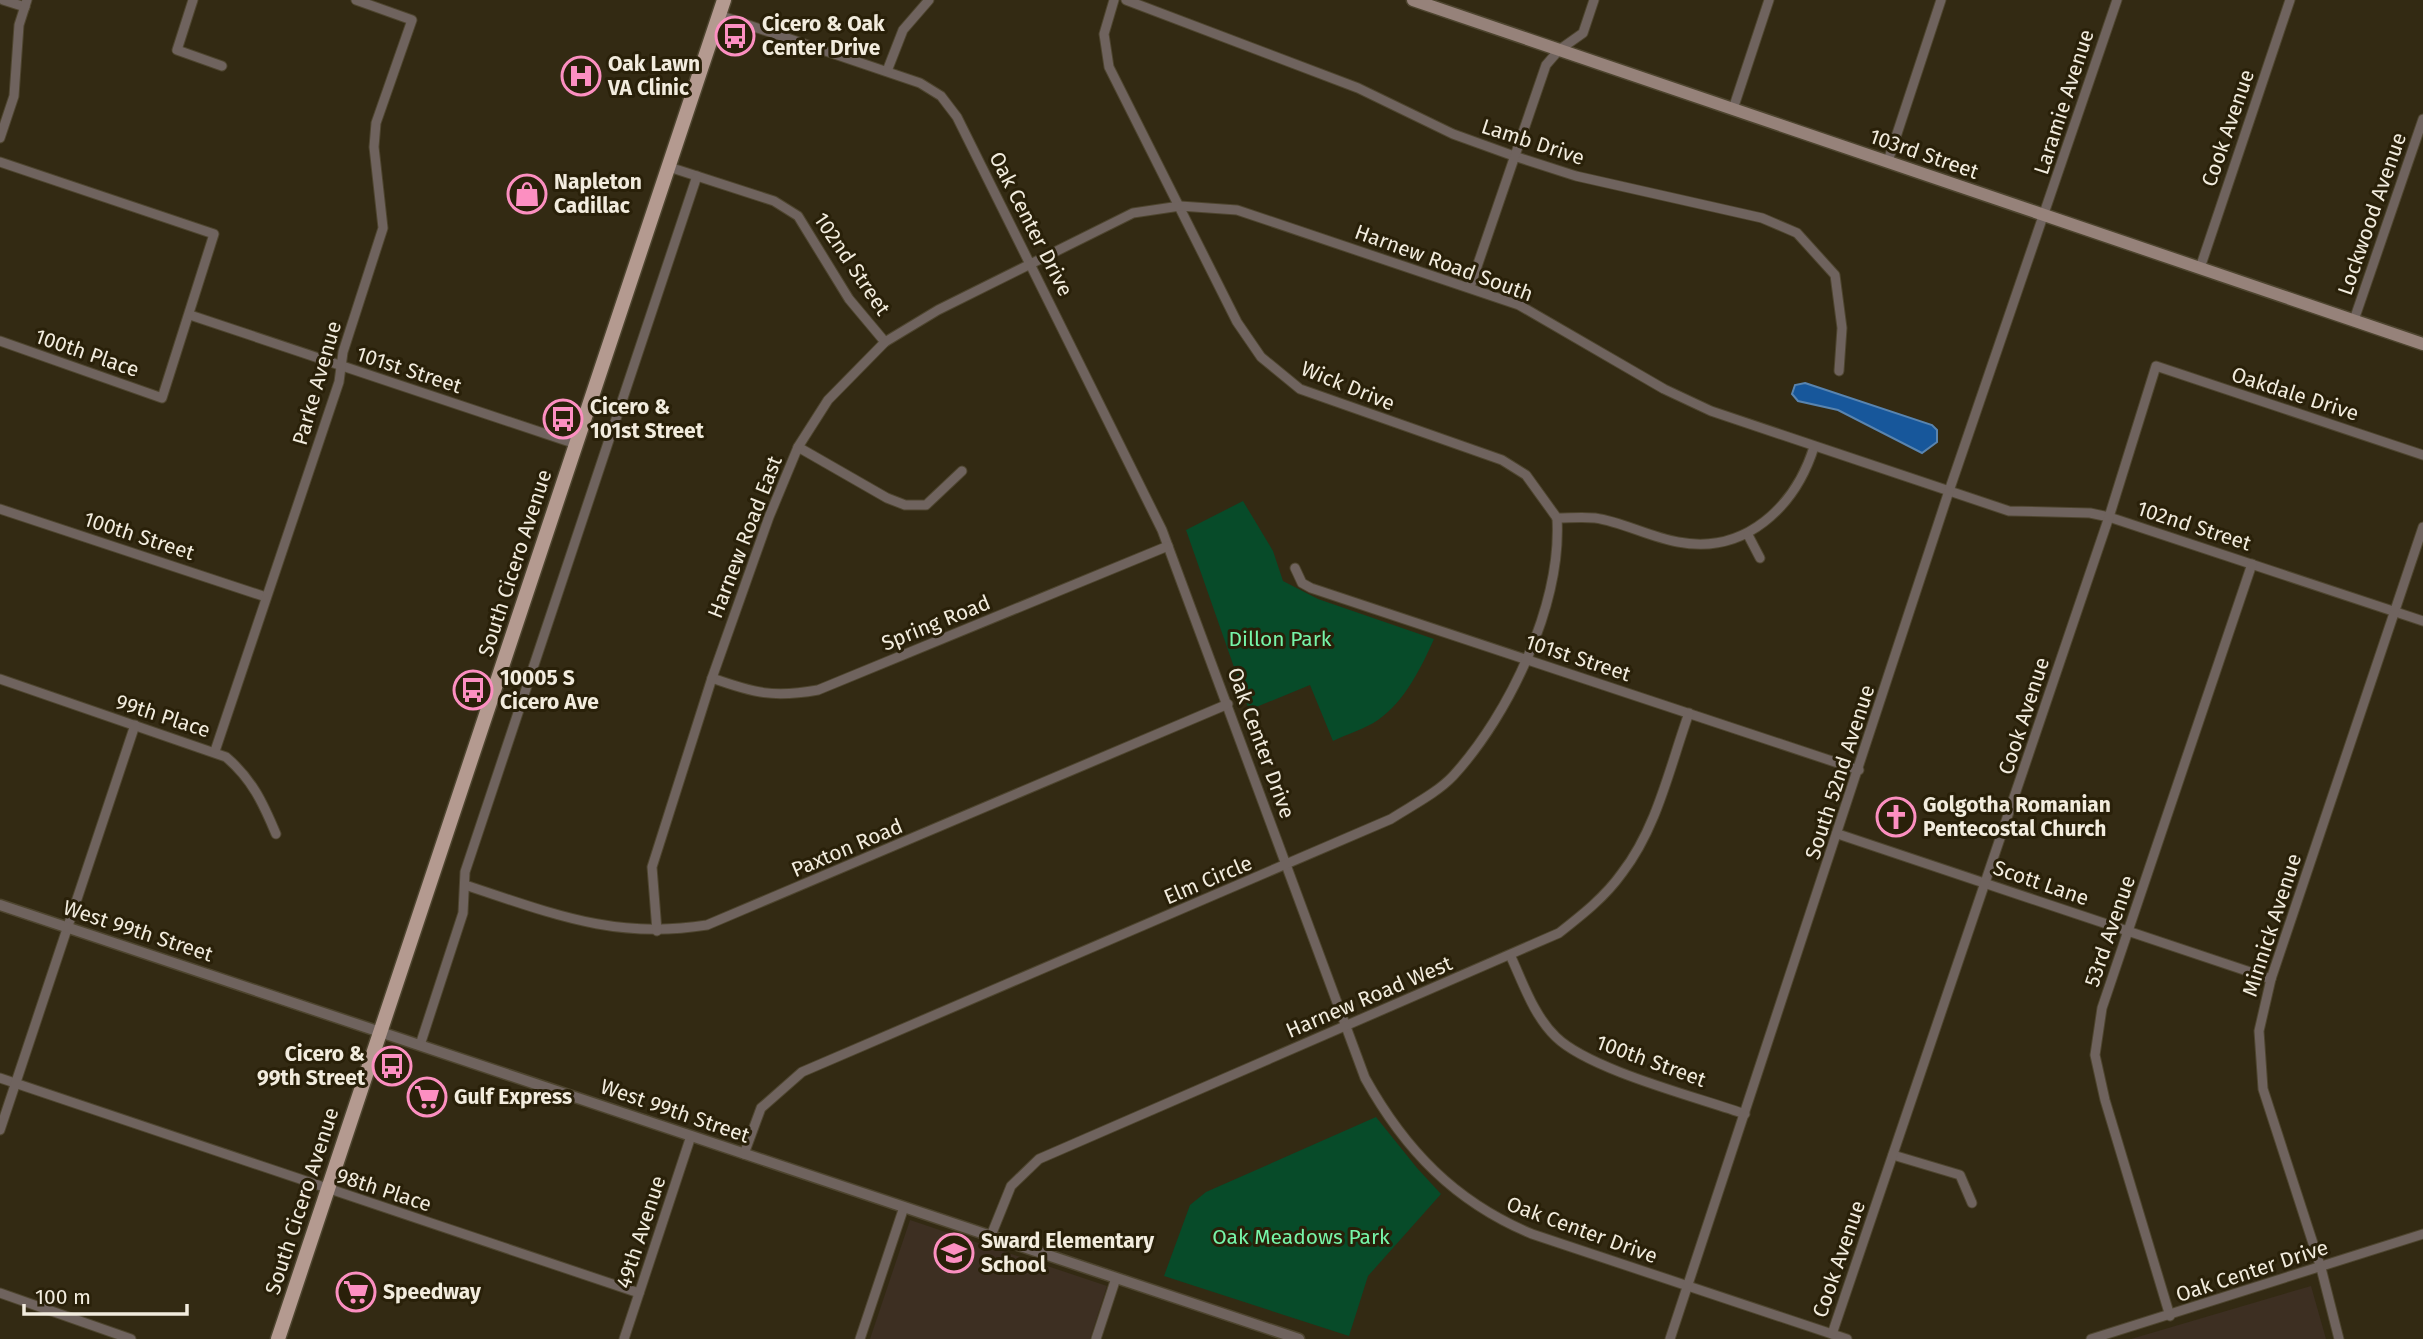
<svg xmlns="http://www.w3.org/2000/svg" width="2423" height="1339" font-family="'Fira Sans',sans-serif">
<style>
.education{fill:#3d2f22}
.green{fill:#074b29}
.water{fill:#17579b;stroke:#5984af;stroke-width:2}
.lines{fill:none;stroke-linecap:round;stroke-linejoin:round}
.minor-casing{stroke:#4e452f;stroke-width:11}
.tertiary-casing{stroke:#4e452f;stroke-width:13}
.secondary-casing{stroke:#4e452f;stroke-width:15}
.primary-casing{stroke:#4e452f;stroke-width:17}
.minor{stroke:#6f635e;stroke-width:9}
.tertiary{stroke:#6f635e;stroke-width:10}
.secondary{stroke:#96827a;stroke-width:12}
.primary{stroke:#b49a90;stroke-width:14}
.labels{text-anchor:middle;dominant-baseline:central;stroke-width:6;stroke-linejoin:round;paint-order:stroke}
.poi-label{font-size:21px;font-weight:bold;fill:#f2ecde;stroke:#292009;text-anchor:start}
.street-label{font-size:21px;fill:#f2ecde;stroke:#292009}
.park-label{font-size:21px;fill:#76f5a9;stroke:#292009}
</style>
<rect width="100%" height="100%" fill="#332a13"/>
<g class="education">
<path d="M 910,1220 L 1107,1286 L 1090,1339 L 870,1339 Z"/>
<path d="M 2311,1286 L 2326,1339 L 2131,1339 Z"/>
</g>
<g class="green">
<path d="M 1243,501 L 1273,551 L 1283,581 L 1318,599 L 1434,639 C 1421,668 1405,701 1378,720 C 1365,729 1347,734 1333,741 L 1310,685 L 1249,710 L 1186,530 Z"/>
<path d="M 1376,1117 L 1417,1168 L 1441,1194 L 1368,1276 L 1349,1336 L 1164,1276 L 1190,1205 L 1206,1192 Z"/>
</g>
<path class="water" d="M 1805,383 L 1932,425 L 1937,430 L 1937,442 L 1922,453 L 1838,410 L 1798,401 L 1792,394 L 1795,385 Z"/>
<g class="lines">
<defs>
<g id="minor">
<path d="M 3,0 L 25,7"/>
<path d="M 193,0 L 177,50 L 222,66"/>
<path d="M 1114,0 L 1104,34 L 1109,67 L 1237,322 L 1261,357 L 1300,389 L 1502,460 L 1526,475 L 1557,518 C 1569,518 1582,517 1595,518 C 1623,522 1649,537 1678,542 C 1745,555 1795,507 1814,447"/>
<path d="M 1126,0 L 1358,88 L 1453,134 L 1514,156 L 1576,176 L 1762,218 L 1797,233 L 1835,275 L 1842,328 L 1839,371"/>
<path d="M 719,15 L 920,83 L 941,96 L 957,117 L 1162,530 L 1365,1078 C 1405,1150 1455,1202 1532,1234 L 1847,1339"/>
<path d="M 887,71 L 903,30 L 929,0"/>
<path d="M 1733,109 L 1769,0"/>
<path d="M 0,138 L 14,96 L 19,25 L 27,0"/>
<path d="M 1888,161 L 1941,0"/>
<path d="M 0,162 L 214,234 L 162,398 L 0,341"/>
<path d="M 669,167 L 774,201 L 798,216 L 849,299 L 885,342"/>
<path d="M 2200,268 L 2290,0"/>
<path d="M 1470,287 L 1546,65 L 1559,50 L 1583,33 L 1594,0"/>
<path d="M 190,315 L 576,444"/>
<path d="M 2354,320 L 2423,119"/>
<path d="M 798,447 L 887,498 L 905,505 L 926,505 L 962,471"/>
<path d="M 0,509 L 266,597"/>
<path d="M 1748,535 L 1760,558"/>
<path d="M 1295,568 L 1302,583 L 1311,588 L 1859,770"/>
<path d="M 712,678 C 754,693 773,698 818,690 L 1168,546"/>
<path d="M 0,679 L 226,757 C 252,779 263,803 276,834"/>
<path d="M 215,751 L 339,382 L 343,352 L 383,228 L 374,147 L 376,123 L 412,20 L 356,0"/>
<path d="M 1838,834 L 2271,979"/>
<path d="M 465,885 C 551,913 614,940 707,925 L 1228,704"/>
<path d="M 657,931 L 652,867 L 712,678 L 769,517 L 798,447 L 828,400 L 885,342 L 938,310 L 1133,213 L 1180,206 L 1237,210 L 1519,305 L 1664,389 L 1711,411 L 2009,511 L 2090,513 L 2109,517 L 2423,621"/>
<path d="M 1511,957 C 1523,983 1534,1016 1556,1037 C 1590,1070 1697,1097 1745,1114"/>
<path d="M 420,1045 L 463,913 L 465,872 L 697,176"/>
<path d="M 0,1078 L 639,1293"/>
<path d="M 0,1130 L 135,725"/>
<path d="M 744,1154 L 761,1108 L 802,1072 L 1391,819 C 1411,806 1437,793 1453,776 C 1510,714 1562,603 1557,518"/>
<path d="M 1893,1155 L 1960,1175 L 1972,1203"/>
<path d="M 990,1238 L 1011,1186 L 1039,1159 L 1559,933 C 1582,915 1605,897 1622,873 C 1657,828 1670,766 1689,713"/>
<path d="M 0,1293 L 131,1339"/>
<path d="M 2170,1316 L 2105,1100 L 2095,1055 L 2102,1008 L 2252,564"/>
<path d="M 1832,1334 L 2109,517 L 2156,366 L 2423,455"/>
<path d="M 624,1339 L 691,1136"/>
<path d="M 860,1339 L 904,1207"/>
<path d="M 1096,1339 L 1116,1278"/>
<path d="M 1670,1339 L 1949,491 L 2117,0"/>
<path d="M 2091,1339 L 2423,1234"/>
<path d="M 2339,1339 L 2321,1268 L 2263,1089 L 2259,1031 L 2271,979 L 2423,527"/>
</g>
<path id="tertiary" d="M 0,905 L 1299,1339"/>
<path id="secondary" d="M 1413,0 L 2423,344"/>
<path id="primary" d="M 278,1339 L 724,0"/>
</defs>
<use href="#minor" class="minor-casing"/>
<use href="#tertiary" class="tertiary-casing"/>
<use href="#secondary" class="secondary-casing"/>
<use href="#primary" class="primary-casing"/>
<use href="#minor" class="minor"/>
<use href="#tertiary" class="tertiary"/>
<use href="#secondary" class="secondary"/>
<use href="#primary" class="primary"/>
</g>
<defs>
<symbol id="bus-ring" viewBox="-11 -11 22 22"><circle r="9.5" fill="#292009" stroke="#fc8fc1" stroke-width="1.5"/><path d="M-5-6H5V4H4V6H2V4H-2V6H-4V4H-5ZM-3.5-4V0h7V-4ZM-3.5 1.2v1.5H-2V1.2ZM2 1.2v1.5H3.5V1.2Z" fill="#fc8fc1"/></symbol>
<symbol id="hospital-ring" viewBox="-11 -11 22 22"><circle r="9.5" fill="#292009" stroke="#fc8fc1" stroke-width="1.5"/><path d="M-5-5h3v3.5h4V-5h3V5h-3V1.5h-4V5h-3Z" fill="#fc8fc1"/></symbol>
<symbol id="shop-ring" viewBox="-11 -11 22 22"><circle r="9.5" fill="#292009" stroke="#fc8fc1" stroke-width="1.5"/><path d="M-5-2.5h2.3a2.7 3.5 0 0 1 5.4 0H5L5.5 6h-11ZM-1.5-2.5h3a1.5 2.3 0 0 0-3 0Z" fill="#fc8fc1"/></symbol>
<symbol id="church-ring" viewBox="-11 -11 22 22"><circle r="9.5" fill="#292009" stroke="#fc8fc1" stroke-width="1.5"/><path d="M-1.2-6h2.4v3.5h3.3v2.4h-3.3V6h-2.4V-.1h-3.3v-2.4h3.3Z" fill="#fc8fc1"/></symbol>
<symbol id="supermarket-ring" viewBox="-11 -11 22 22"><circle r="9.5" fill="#292009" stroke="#fc8fc1" stroke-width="1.5"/><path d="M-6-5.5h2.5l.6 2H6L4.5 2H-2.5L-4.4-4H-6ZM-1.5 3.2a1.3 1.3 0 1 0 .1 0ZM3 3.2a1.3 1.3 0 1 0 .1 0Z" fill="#fc8fc1"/></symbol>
<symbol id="school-ring" viewBox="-11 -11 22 22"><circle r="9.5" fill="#292009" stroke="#fc8fc1" stroke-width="1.5"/><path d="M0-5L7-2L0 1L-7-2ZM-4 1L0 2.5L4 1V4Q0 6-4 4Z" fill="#fc8fc1"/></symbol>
</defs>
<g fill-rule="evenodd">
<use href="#bus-ring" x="713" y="14" width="44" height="44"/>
<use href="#hospital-ring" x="559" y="54" width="44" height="44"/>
<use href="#shop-ring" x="505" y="172" width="44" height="44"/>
<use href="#bus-ring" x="541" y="397" width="44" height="44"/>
<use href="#bus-ring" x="451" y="668" width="44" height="44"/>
<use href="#church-ring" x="1874" y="795" width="44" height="44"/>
<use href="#bus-ring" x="370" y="1044" width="44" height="44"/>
<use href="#supermarket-ring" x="405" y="1075" width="44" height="44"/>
<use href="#school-ring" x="932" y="1231" width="44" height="44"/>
<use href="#supermarket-ring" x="334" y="1270" width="44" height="44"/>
</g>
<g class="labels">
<g class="poi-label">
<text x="762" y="24">Cicero &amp; Oak<tspan x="762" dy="24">Center Drive</tspan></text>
<text x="608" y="64">Oak Lawn<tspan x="608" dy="24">VA Clinic</tspan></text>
<text x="554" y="182">Napleton<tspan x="554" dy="24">Cadillac</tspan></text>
<text x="590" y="407">Cicero &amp;<tspan x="590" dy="24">101st Street</tspan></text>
<text x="500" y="678">10005 S<tspan x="500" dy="24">Cicero Ave</tspan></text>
<text x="1923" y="805">Golgotha Romanian<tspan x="1923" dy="24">Pentecostal Church</tspan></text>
<text x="365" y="1054" text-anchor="end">Cicero &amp;<tspan x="365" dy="24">99th Street</tspan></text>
<text x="454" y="1097">Gulf Express</text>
<text x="981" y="1241">Sward Elementary<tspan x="981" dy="24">School</tspan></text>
<text x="383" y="1292">Speedway</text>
</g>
<g class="street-label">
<text transform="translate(2064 102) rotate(-72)">Laramie Avenue</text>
<text transform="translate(2228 128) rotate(-71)">Cook Avenue</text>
<text transform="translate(1533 142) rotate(18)">Lamb Drive</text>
<text transform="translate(1924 154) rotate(19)">103rd Street</text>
<text transform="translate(2372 214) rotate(-71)">Lockwood Avenue</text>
<text transform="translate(1031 224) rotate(63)">Oak Center Drive</text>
<text transform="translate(1444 263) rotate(20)">Harnew Road South</text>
<text transform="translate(852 264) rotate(56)">102nd Street</text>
<text transform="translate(87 353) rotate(19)">100th Place</text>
<text transform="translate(409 370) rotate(18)">101st Street</text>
<text transform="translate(317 383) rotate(-74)">Parke Avenue</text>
<text transform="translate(1348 386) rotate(22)">Wick Drive</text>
<text transform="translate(2295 394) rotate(18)">Oakdale Drive</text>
<text transform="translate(2194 526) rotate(18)">102nd Street</text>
<text transform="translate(139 536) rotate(18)">100th Street</text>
<text transform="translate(745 537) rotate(-69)">Harnew Road East</text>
<text transform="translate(515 563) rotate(-72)">South Cicero Avenue</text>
<text transform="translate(936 623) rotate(-22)">Spring Road</text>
<text transform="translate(1578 658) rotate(18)">101st Street</text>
<text transform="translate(163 716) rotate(18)">99th Place</text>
<text transform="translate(2024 716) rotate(-72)">Cook Avenue</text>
<text transform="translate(1261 743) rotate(70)">Oak Center Drive</text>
<text transform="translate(1840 772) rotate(-72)">South 52nd Avenue</text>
<text transform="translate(847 848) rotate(-23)">Paxton Road</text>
<text transform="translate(1208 880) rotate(-23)">Elm Circle</text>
<text transform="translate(2041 883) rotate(19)">Scott Lane</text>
<text transform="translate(2272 925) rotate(-72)">Minnick Avenue</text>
<text transform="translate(138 931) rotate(18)">West 99th Street</text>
<text transform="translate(2110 931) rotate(-71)">53rd Avenue</text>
<text transform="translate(1369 997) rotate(-23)">Harnew Road West</text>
<text transform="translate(1651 1061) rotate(20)">100th Street</text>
<text transform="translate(675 1111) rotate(19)">West 99th Street</text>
<text transform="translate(384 1190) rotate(18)">98th Place</text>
<text transform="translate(302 1201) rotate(-72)">South Cicero Avenue</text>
<text transform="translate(1582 1230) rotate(20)">Oak Center Drive</text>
<text transform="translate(641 1232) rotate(-72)">49th Avenue</text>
<text transform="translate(1839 1259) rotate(-71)">Cook Avenue</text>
<text transform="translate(2252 1271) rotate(-18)">Oak Center Drive</text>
</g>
<g class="park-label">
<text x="1280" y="639">Dillon Park</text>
<text x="1301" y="1237">Oak Meadows Park</text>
</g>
</g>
<path d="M24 1304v10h163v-10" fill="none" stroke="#f2ecde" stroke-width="3.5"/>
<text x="35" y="1304" font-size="21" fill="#f2ecde" stroke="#292009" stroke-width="5" paint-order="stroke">100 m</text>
</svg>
